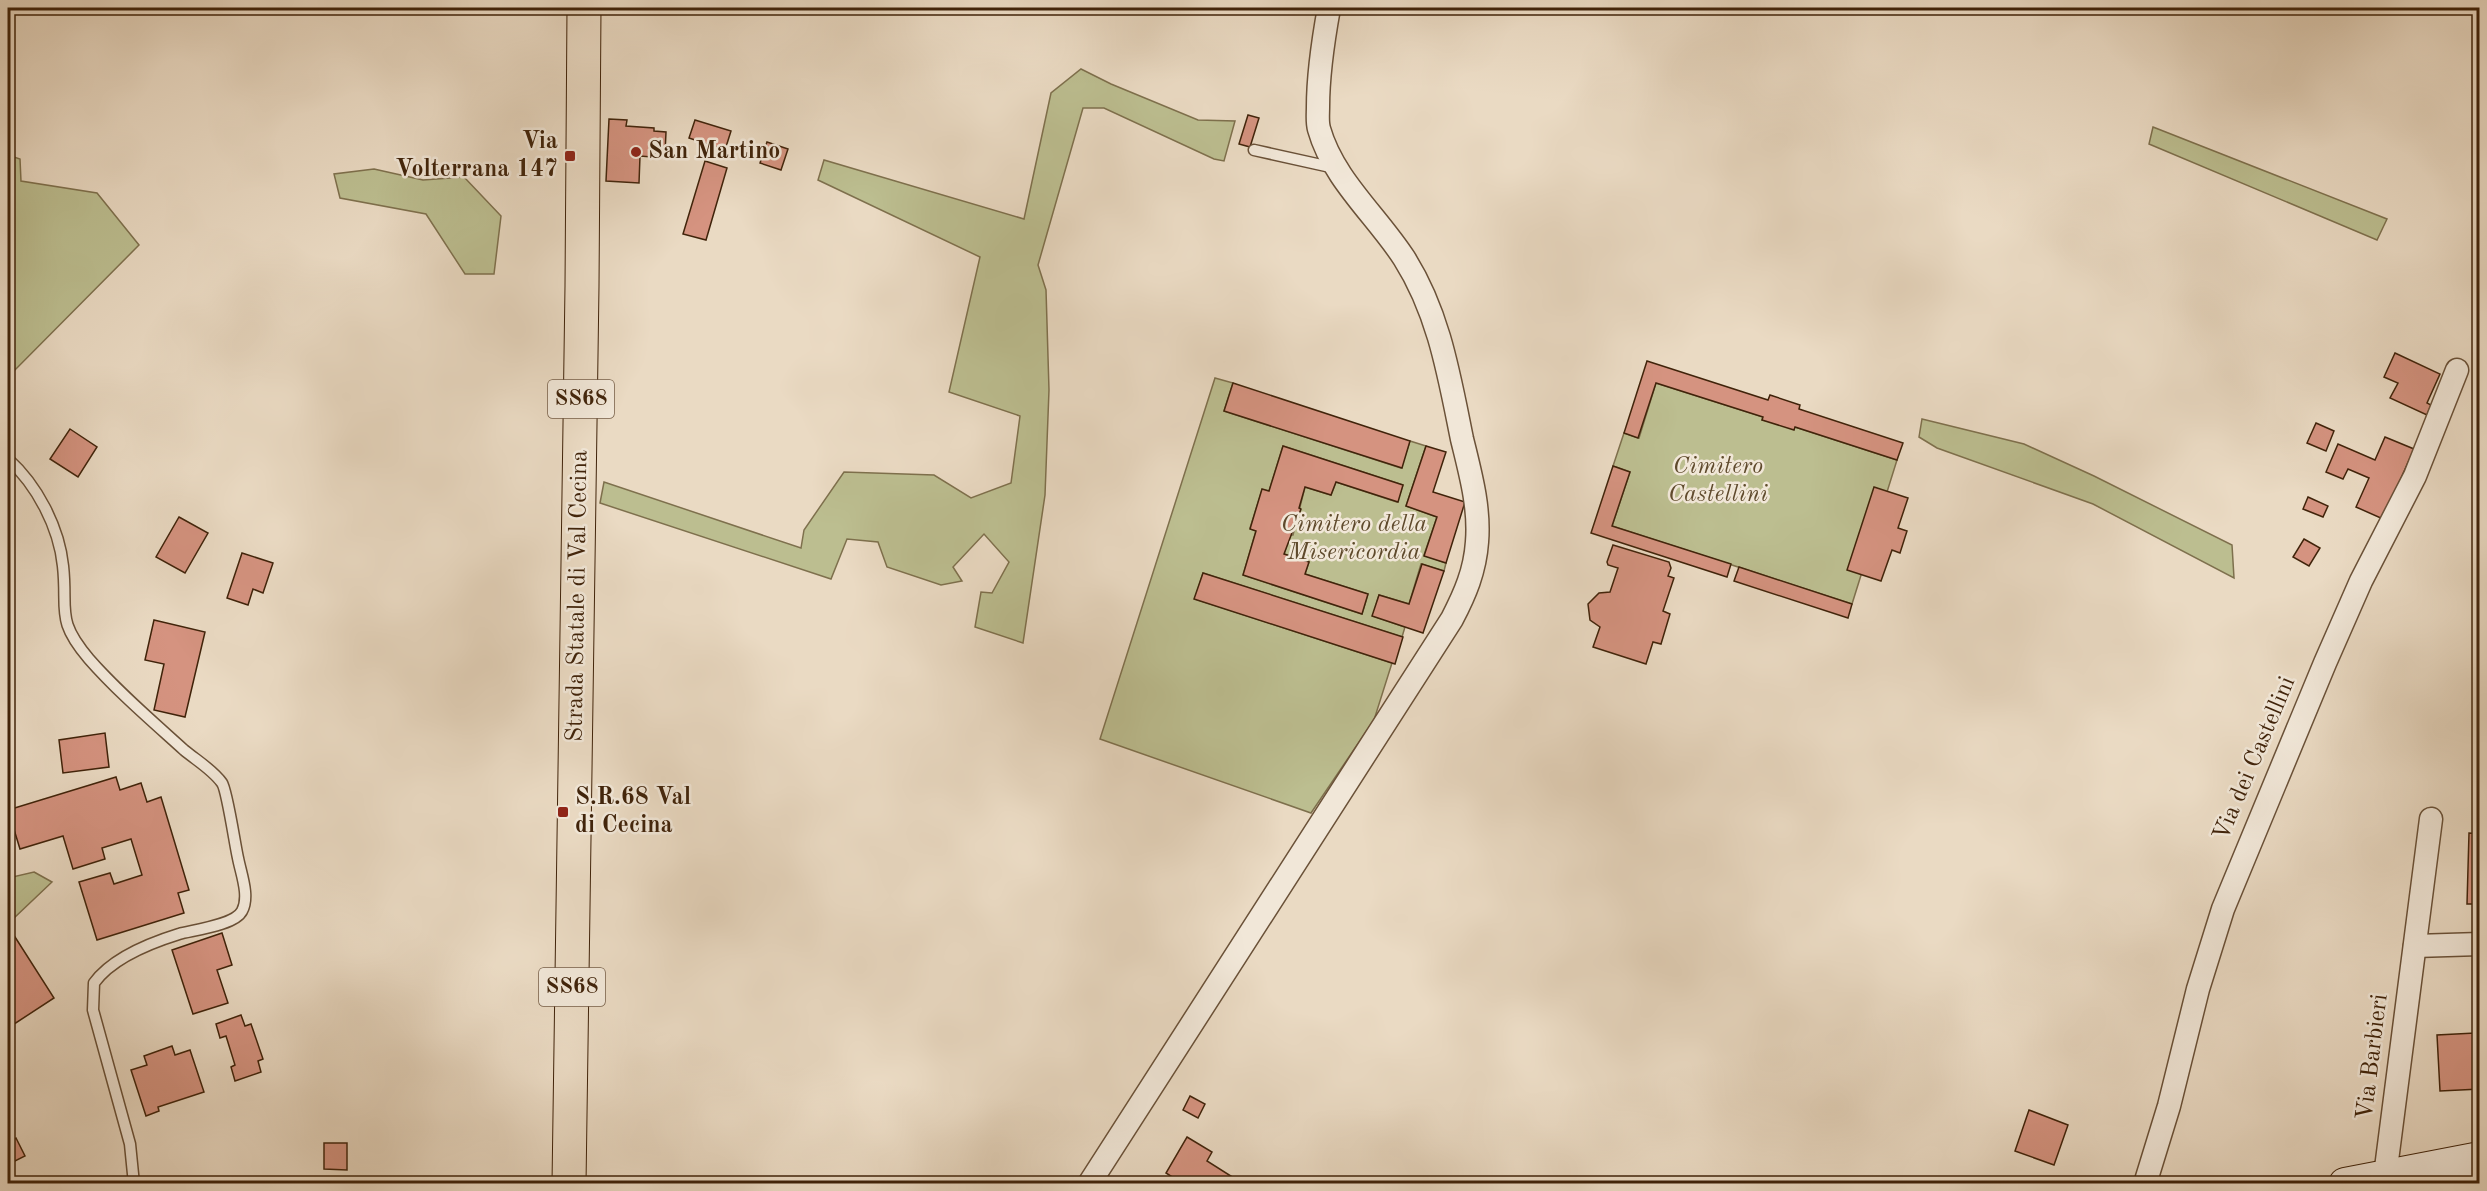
<svg xmlns="http://www.w3.org/2000/svg" width="2487" height="1191" font-family="'Old Standard TT',serif">
<style>
.green{fill:#bcbe90;stroke:#7e704d;stroke-width:1.5;fill-rule:evenodd}
.building{fill:#d59380;stroke:#40230a;stroke-width:1.5}
.lines{fill:none;stroke-linecap:round;stroke-linejoin:round}
.lane-casing{stroke:#6a5138;stroke-width:13}
.street-casing{stroke:#6a5138;stroke-width:25}
.secondary-casing{stroke:#40230a;stroke-width:34}
.primary-casing{stroke:#40230a;stroke-width:35}
.lane{stroke:#f1e7d8;stroke-width:10}
.street{stroke:#f1e7d8;stroke-width:22}
.secondary{stroke:#f1e7d8;stroke-width:32}
.primary{stroke:#eadac3;stroke-width:33}
.poi-dot{fill:#8f2418;stroke:#f1e7d8;stroke-width:2}
.labels{text-anchor:middle;dominant-baseline:central;stroke-width:5;stroke-linejoin:round;paint-order:stroke}
.shield{fill:#f1e7d8;stroke:#755e48;stroke-width:1.5}
.shield-label{font-size:22px;font-weight:bold;fill:#40230a}
.poi-label{font-size:24px;font-weight:bold;fill:#40230a;stroke:#f1e7d8;text-anchor:start}
.park-label{font-size:24px;font-style:italic;fill:#5f4a2c;stroke:#f1e7d8}
.street-label{font-size:24px;fill:#40230a;stroke:#f1e7d8}
</style>
<rect width="100%" height="100%" fill="#eadac3"/>
<filter id="stains"><feTurbulence type="fractalNoise" baseFrequency=".00333" numOctaves="4"/><feColorMatrix values="0 0 0 0 .2 0 0 0 0 .09 0 0 0 0 .02 0 0 0 .5 -.17"/></filter>
<radialGradient id="worn" r=".72"><stop offset=".6" stop-color="#630" stop-opacity="0"/><stop offset="1" stop-color="#630" stop-opacity=".3"/></radialGradient>
<g class="green">
<path d="M 1081,69 L 1111,84 L 1198,120 L 1235,121 L 1224,161 L 1214,159 L 1104,108 L 1083,108 L 1038,265 L 1046,290 L 1049,390 L 1045,495 L 1023,643 L 975,627 L 981,592 L 992,593 L 1009,562 L 984,534 L 953,567 L 962,581 L 941,585 L 887,567 L 878,542 L 847,539 L 831,579 L 600,503 L 604,482 L 801,548 L 804,530 L 844,472 L 934,475 L 971,498 L 1011,483 L 1020,416 L 949,392 L 980,257 L 818,180 L 824,160 L 1024,219 L 1051,93 Z"/>
<path d="M 2153,127 L 2387,219 L 2377,240 L 2149,144 Z"/>
<path d="M 8,155 L 20,159 L 21,181 L 97,193 L 139,245 L 8,377 Z"/>
<path d="M 374,169 L 423,180 L 464,177 L 501,216 L 494,274 L 465,274 L 426,214 L 340,198 L 334,174 Z"/>
<path d="M 1215,378 L 1233,383 L 1224,411 L 1401,468 L 1410,441 L 1426,446 L 1406,506 L 1437,517 L 1424,555 L 1446,563 L 1444,571 L 1421,564 L 1409,604 L 1379,595 L 1373,616 L 1405,627 L 1402,637 L 1203,573 L 1195,599 L 1392,663 L 1374,720 L 1311,813 L 1100,739 ZM 1283,446 L 1403,485 L 1397,502 L 1336,482 L 1331,495 L 1305,487 L 1293,535 L 1290,535 L 1284,554 L 1309,562 L 1305,574 L 1368,594 L 1362,614 L 1243,575 L 1256,531 L 1250,528 L 1262,490 L 1269,491 Z"/>
<path d="M 1656,383 L 1763,417 L 1762,420 L 1795,427 L 1897,460 L 1852,604 L 1612,526 L 1630,472 L 1613,466 L 1624,433 L 1639,438 Z"/>
<path d="M 1922,419 L 2024,444 L 2094,476 L 2232,545 L 2234,578 L 2093,504 L 1937,448 L 1919,437 Z"/>
<path d="M 34,872 L 52,882 L 14,918 L 8,919 L 8,878 Z"/>
</g>
<g class="building">
<path d="M 1248,115 L 1259,118 L 1250,147 L 1239,144 Z"/>
<path d="M 609,119 L 627,120 L 626,126 L 654,128 L 654,131 L 666,132 L 665,154 L 653,153 L 652,157 L 640,156 L 639,183 L 606,181 Z"/>
<path d="M 695,120 L 731,131 L 725,150 L 689,138 Z"/>
<path d="M 767,142 L 788,149 L 781,170 L 760,163 Z"/>
<path d="M 705,161 L 727,168 L 706,240 L 683,234 Z"/>
<path d="M 2395,353 L 2440,374 L 2427,403 L 2431,405 L 2427,415 L 2390,398 L 2398,383 L 2384,377 Z"/>
<path d="M 1647,361 L 1768,400 L 1770,395 L 1800,405 L 1799,409 L 1903,443 L 1897,460 L 1795,427 L 1794,430 L 1762,420 L 1763,417 L 1656,383 L 1638,438 L 1624,433 Z"/>
<path d="M 1233,383 L 1410,441 L 1402,468 L 1224,411 Z"/>
<path d="M 2316,423 L 2334,431 L 2326,451 L 2307,443 Z"/>
<path d="M 70,429 L 97,447 L 78,477 L 50,459 Z"/>
<path d="M 2385,437 L 2414,449 L 2383,519 L 2356,507 L 2369,478 L 2348,469 L 2343,479 L 2326,472 L 2338,444 L 2375,460 Z"/>
<path d="M 1283,446 L 1403,485 L 1398,502 L 1336,482 L 1331,495 L 1305,487 L 1299,508 L 1301,509 L 1284,554 L 1309,562 L 1305,574 L 1368,594 L 1362,614 L 1243,575 L 1256,531 L 1250,529 L 1262,489 L 1269,491 Z"/>
<path d="M 1426,446 L 1446,452 L 1433,492 L 1465,502 L 1446,563 L 1424,556 L 1437,517 L 1406,506 Z"/>
<path d="M 1613,466 L 1630,472 L 1612,526 L 1731,564 L 1727,577 L 1591,533 Z"/>
<path d="M 1874,487 L 1908,498 L 1898,528 L 1907,531 L 1900,553 L 1892,550 L 1881,581 L 1847,570 Z"/>
<path d="M 2308,497 L 2328,506 L 2323,517 L 2303,509 Z"/>
<path d="M 179,517 L 208,533 L 185,573 L 156,557 Z"/>
<path d="M 2304,539 L 2320,548 L 2309,566 L 2293,557 Z"/>
<path d="M 1613,545 L 1669,562 L 1671,568 L 1668,576 L 1674,578 L 1663,611 L 1670,614 L 1661,644 L 1653,642 L 1646,664 L 1593,647 L 1600,627 L 1590,620 L 1588,604 L 1599,593 L 1610,592 L 1618,568 L 1608,565 L 1607,562 Z"/>
<path d="M 242,553 L 273,563 L 263,593 L 253,589 L 248,605 L 227,598 Z"/>
<path d="M 1422,564 L 1444,571 L 1423,633 L 1372,616 L 1379,595 L 1409,604 Z"/>
<path d="M 1739,567 L 1852,604 L 1848,618 L 1734,581 Z"/>
<path d="M 1203,573 L 1403,637 L 1395,664 L 1194,599 Z"/>
<path d="M 154,620 L 205,632 L 185,717 L 154,710 L 164,664 L 145,660 Z"/>
<path d="M 105,733 L 109,767 L 63,773 L 59,740 Z"/>
<path d="M 116,777 L 120,790 L 141,783 L 147,802 L 161,797 L 189,890 L 178,893 L 184,913 L 97,940 L 79,882 L 110,873 L 114,884 L 142,875 L 131,839 L 102,848 L 105,859 L 73,869 L 63,836 L 20,849 L 8,810 Z"/>
<path d="M 2469,833 L 2480,834 L 2480,904 L 2467,904 Z"/>
<path d="M 8,926 L 54,998 L 8,1028 Z"/>
<path d="M 222,933 L 232,965 L 217,970 L 228,1003 L 193,1014 L 172,950 Z"/>
<path d="M 241,1015 L 245,1026 L 251,1024 L 263,1059 L 258,1061 L 261,1072 L 235,1081 L 231,1067 L 235,1065 L 226,1036 L 220,1038 L 216,1024 Z"/>
<path d="M 2475,1033 L 2475,1039 L 2480,1038 L 2480,1089 L 2440,1091 L 2437,1035 Z"/>
<path d="M 172,1046 L 175,1055 L 190,1050 L 204,1092 L 158,1107 L 159,1111 L 146,1116 L 131,1070 L 147,1065 L 144,1056 Z"/>
<path d="M 1190,1096 L 1205,1104 L 1198,1118 L 1183,1110 Z"/>
<path d="M 2029,1110 L 2068,1125 L 2054,1165 L 2015,1151 Z"/>
<path d="M 1187,1137 L 1212,1152 L 1207,1161 L 1234,1178 L 1230,1184 L 1183,1184 L 1166,1173 Z"/>
<path d="M 16,1138 L 25,1156 L 13,1162 L 8,1151 L 8,1143 Z"/>
<path d="M 324,1143 L 347,1143 L 347,1170 L 324,1169 Z"/>
</g>
<g class="lines">
<defs>
<g id="lane">
<path d="M 1254,150 L 1335,168"/>
<path d="M 8,459 C 37,485 59,527 63,566 C 68,611 55,619 89,659 C 117,691 152,721 184,750 C 196,760 213,770 222,783 C 227,790 235,845 238,858 C 241,874 250,896 242,911 C 235,925 194,930 179,934 C 150,943 112,958 94,983 L 93,1010 L 130,1144 L 134,1184"/>
</g>
<g id="street">
<path d="M 2415,946 L 2480,944"/>
<path d="M 2385,1176 L 2431,819"/>
<path d="M 1089,1184 L 1452,619 C 1465,594 1475,571 1477,542 C 1480,507 1470,472 1462,439 C 1449,375 1439,313 1404,258 C 1376,215 1333,179 1319,129 C 1317,122 1318,114 1318,107 C 1318,73 1323,41 1329,8"/>
<path d="M 2145,1184 L 2169,1106 L 2198,989 L 2223,909 L 2325,663 L 2361,581 L 2415,476 L 2457,370"/>
</g>
<path id="secondary" d="M 2345,1184 L 2480,1158"/>
<path id="primary" d="M 569,1184 L 582,286 L 584,8"/>
</defs>
<use href="#lane" class="lane-casing"/>
<use href="#street" class="street-casing"/>
<use href="#secondary" class="secondary-casing"/>
<use href="#primary" class="primary-casing"/>
<use href="#lane" class="lane"/>
<use href="#street" class="street"/>
<use href="#secondary" class="secondary"/>
<use href="#primary" class="primary"/>
</g>
<g class="poi-dot">
<circle cx="636" cy="152" r="6"/>
<rect x="564" y="150" width="12" height="12" rx="3"/>
<rect x="557" y="806" width="12" height="12" rx="3"/>
</g>
<g class="labels">
<g class="shield">
<rect x="548" y="380" width="66" height="38" rx="4.5"/>
<rect x="539" y="968" width="66" height="38" rx="4.5"/>
</g>
<g class="shield-label">
<text x="581" y="399">SS68</text>
<text x="572" y="987">SS68</text>
</g>
<g class="poi-label">
<text x="558" y="142" text-anchor="end">Via<tspan x="558" dy="28">Volterrana 147</tspan></text>
<text x="648" y="152">San Martino</text>
<text x="575" y="798">S.R.68 Val<tspan x="575" dy="28">di Cecina</tspan></text>
</g>
<g class="park-label">
<text x="1718" y="467">Cimitero<tspan x="1718" dy="28">Castellini</tspan></text>
<text x="1354" y="525">Cimitero della<tspan x="1354" dy="28">Misericordia</tspan></text>
</g>
<g class="street-label">
<text transform="translate(578 596) rotate(-89)">Strada Statale di Val Cecina</text>
<text transform="translate(2255 759) rotate(-67)">Via dei Castellini</text>
<text transform="translate(2373 1057) rotate(-83)">Via Barbieri</text>
</g>
</g>
<rect width="2487" height="1191" fill="none" stroke="#eadac3" stroke-width="30"/>
<rect x="9" y="9" width="2469" height="1173" fill="none" stroke="#40230a" stroke-width="3"/>
<rect x="15" y="15" width="2457" height="1161" fill="none" stroke="#40230a" stroke-width="1.5"/>
<rect width="100%" height="100%" filter="url(#stains)"/>
<rect width="100%" height="100%" fill="url(#worn)"/>
</svg>
